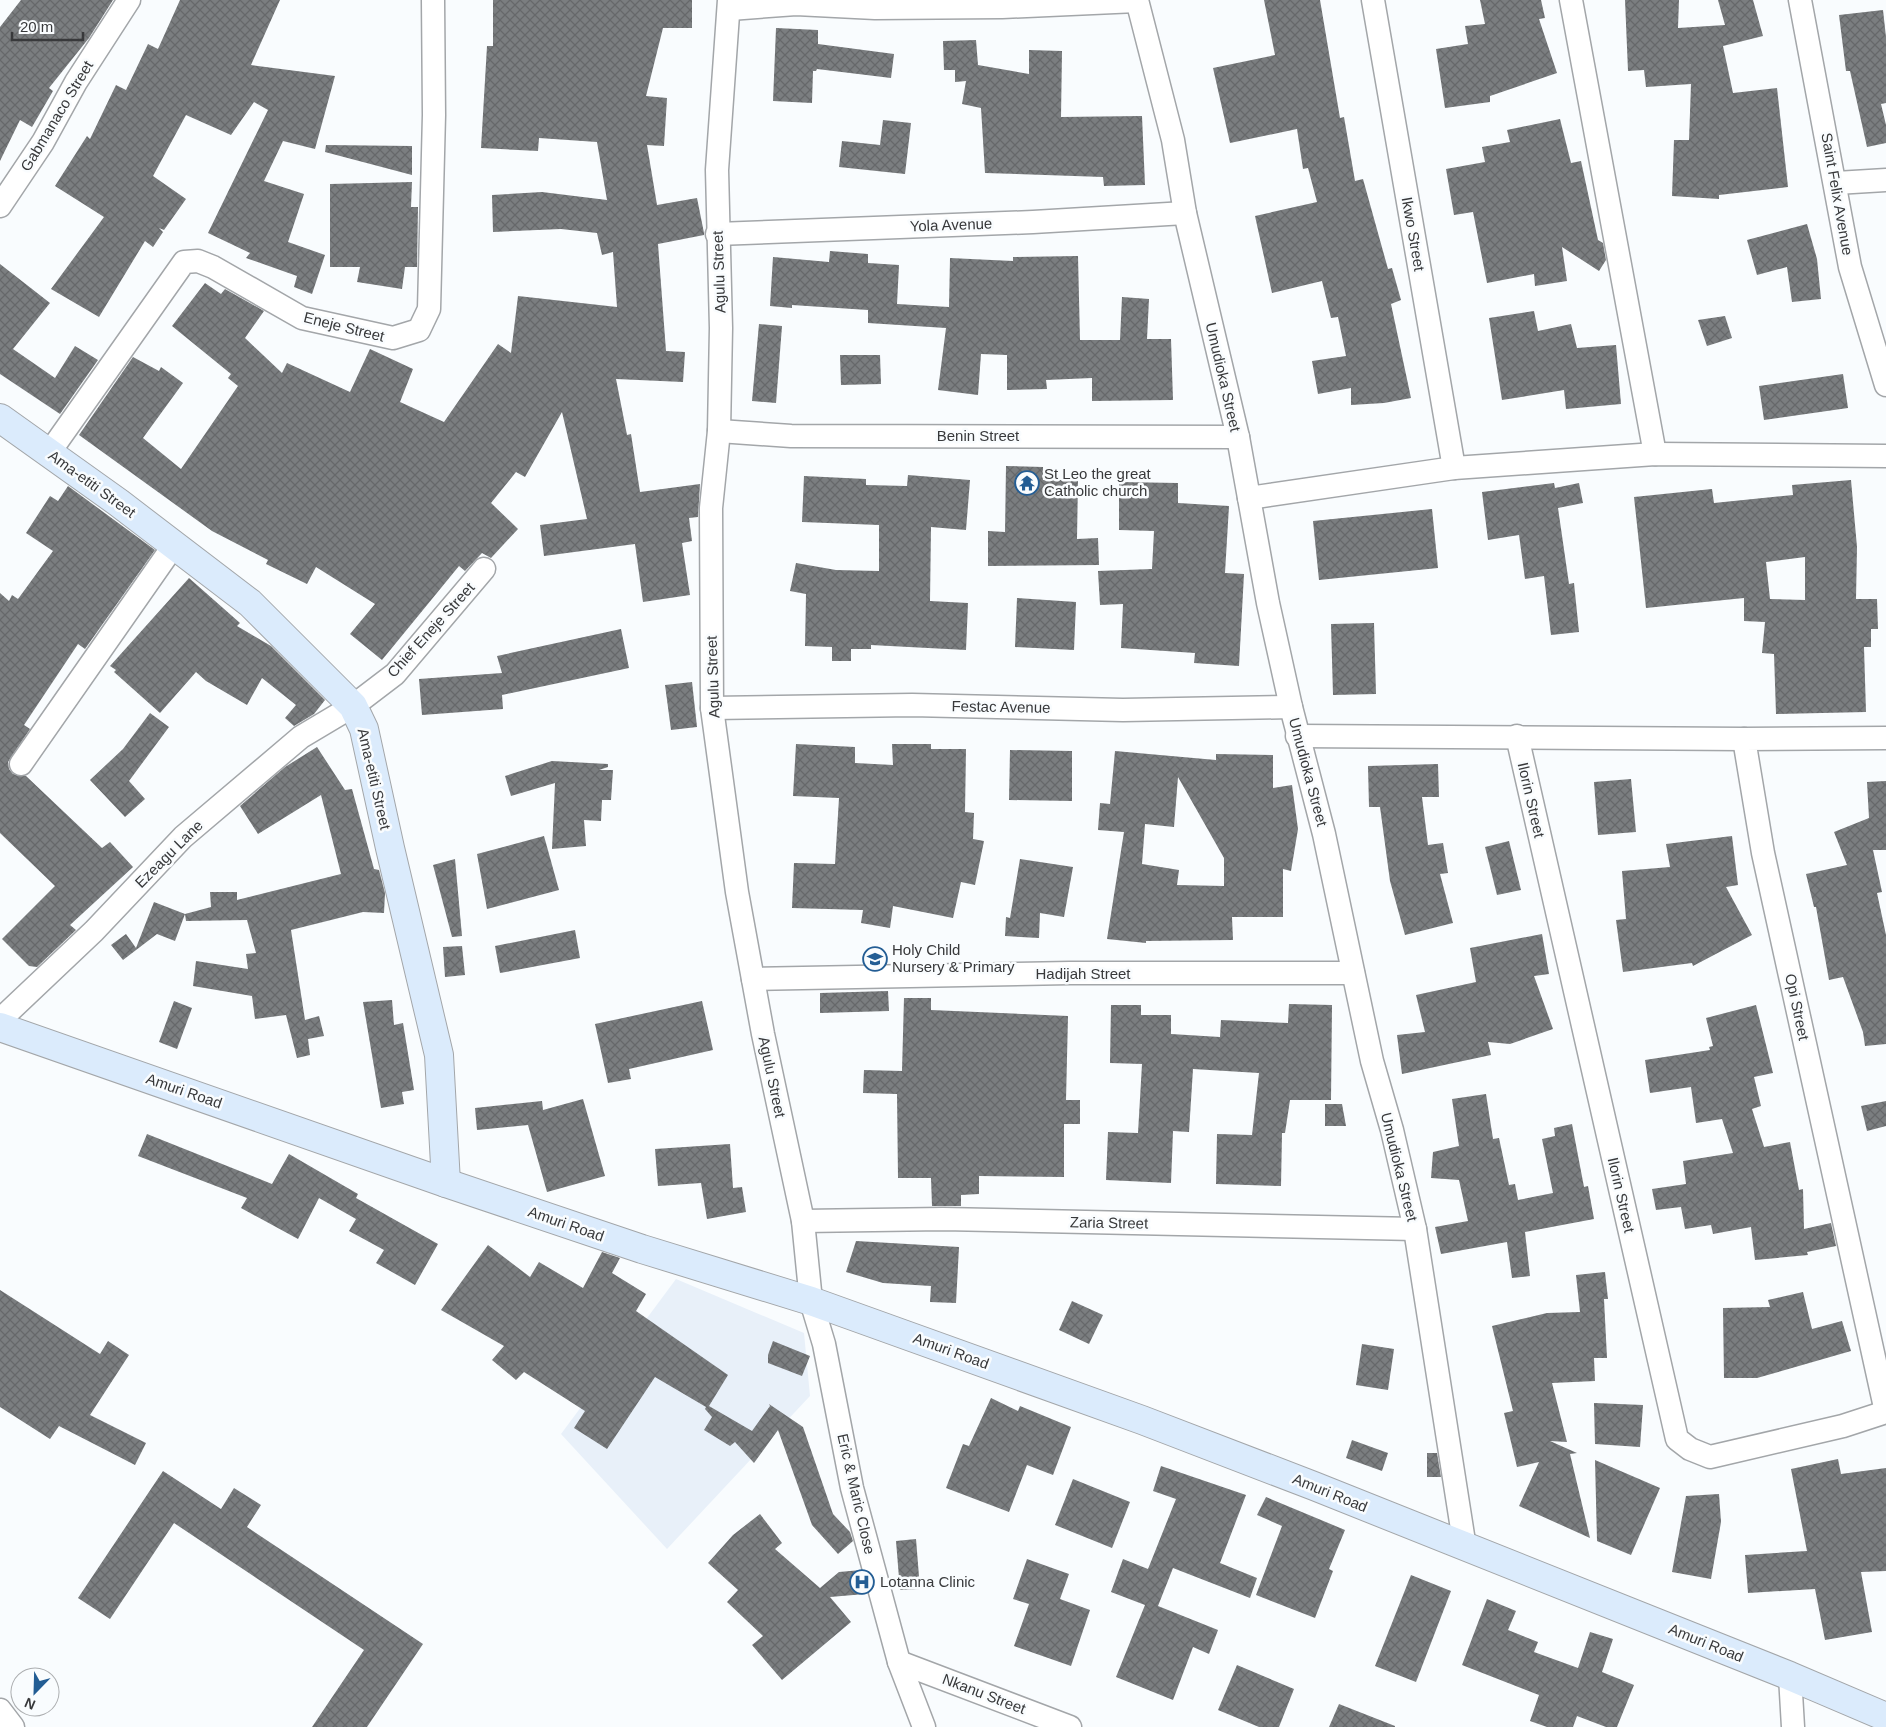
<svg xmlns="http://www.w3.org/2000/svg" width="1886" height="1727" viewBox="0 0 1886 1727" font-family="Arial,sans-serif">
<style>
.built{fill:#e8f0f9}
.building{fill:url(#building-cross-hatch);fill-rule:evenodd}
.lines{fill:none;stroke-linecap:round;stroke-linejoin:round}
.street-casing{stroke:#a3a6a9;stroke-width:25}
.secondary-casing{stroke:#a3a6a9;stroke-width:30}
.street{stroke:#fff;stroke-width:22}
.secondary{stroke:#dbebfc;stroke-width:28}
.labels{text-anchor:middle;stroke-width:5;stroke-linejoin:round;paint-order:stroke}
.street-label{font-size:15px;fill:#38393b;stroke:#f9fcfe}
.poi-label{font-size:15px;fill:#38393b;stroke:#f9fcfe;text-anchor:start}
</style>
<defs>
<pattern id="building-cross-hatch" width="8" height="8" patternUnits="userSpaceOnUse" patternTransform="scale(1.25)"><rect width="8" height="8" fill="#7b7e80"/><path d="M0 0l8 8M0 8l8-8" fill="none" stroke="#66686a"/></pattern>
</defs>
<rect width="100%" height="100%" fill="#f9fcfe"/>
<polygon class="built" points="676,1279 804,1333 810,1396 667,1549 561,1434"/>
<g class="building">
<polygon points="21,0 113,0 89,38 49,88 53,91 32,127 20,120 0,161 0,27"/>
<polygon points="180,0 280,0 251,65 335,76 315,149 283,141 264,181 304,194 288,242 325,255 312,294 294,287 297,276 246,258 250,253 208,233 268,110 254,102 231,135 186,115 153,176 186,199 164,230 159,228 163,232 153,247 145,241 99,317 51,289 104,217 55,186 87,136 90,139 116,85 126,90 148,44 158,49"/>
<polygon points="493,0 692,0 692,28 663,28 646,96 667,98 664,146 647,145 657,205 697,198 704,233 704,235 658,244 666,351 685,352 683,382 616,379 627,435 631,434 640,492 700,484 698,517 689,518 692,541 682,543 690,595 643,602 635,544 544,556 540,525 587,519 562,412 525,477 516,472 491,503 518,529 491,558 482,553 465,571 459,566 382,660 350,634 375,604 316,567 307,584 266,564 268,560 212,531 79,435 133,357 159,371 161,367 183,383 143,438 181,469 238,386 228,378 231,374 172,326 205,283 221,294 225,289 264,311 245,338 282,373 287,363 350,392 370,349 413,369 400,402 444,422 498,344 511,353 518,296 617,307 613,252 602,255 597,233 561,229 493,232 492,195 542,192 607,200 597,142 539,138 538,151 481,148 487,46 493,46"/>
<polygon points="1264,0 1320,0 1340,118 1344,117 1355,181 1363,179 1388,269 1392,268 1401,300 1391,304 1411,398 1384,403 1351,405 1351,388 1318,394 1312,361 1346,356 1338,317 1331,318 1322,281 1272,293 1255,216 1317,202 1308,168 1303,169 1297,129 1230,143 1213,68 1275,55"/>
<polygon points="1480,0 1541,0 1545,18 1539,19 1557,73 1490,96 1490,102 1445,108 1436,49 1468,44 1465,26 1485,24"/>
<polygon points="1625,0 1679,0 1678,28 1725,25 1718,0 1753,0 1763,36 1723,46 1733,93 1777,88 1788,187 1719,195 1719,199 1672,196 1674,140 1689,140 1691,84 1646,87 1644,70 1628,71"/>
<polygon points="1883,10 1886,37 1886,103 1881,104 1886,125 1886,143 1867,147 1850,71 1846,71 1839,15"/>
<polygon points="776,28 818,30 818,44 894,54 891,78 817,69 816,71 813,71 812,103 773,101"/>
<polygon points="976,40 978,65 1029,74 1029,50 1062,51 1061,117 1142,116 1145,185 1104,186 1103,177 985,173 981,108 962,104 966,81 955,82 955,70 944,70 943,41"/>
<polygon points="1560,119 1571,163 1581,161 1598,240 1603,243 1606,260 1599,271 1562,247 1567,281 1535,286 1534,274 1487,283 1473,212 1454,215 1446,169 1485,162 1482,147 1510,142 1507,130"/>
<polygon points="883,120 911,123 905,174 839,167 842,141 880,145"/>
<polygon points="326,145 412,146 412,175 325,152"/>
<polygon points="412,182 411,207 418,207 417,267 405,267 402,289 357,282 360,267 330,267 330,184"/>
<polygon points="1807,224 1817,259 1821,299 1792,302 1787,267 1757,275 1747,240"/>
<polygon points="830,251 868,254 868,263 899,265 897,304 949,307 950,258 1013,261 1013,257 1078,256 1080,340 1120,340 1122,297 1149,299 1147,339 1171,339 1173,400 1092,401 1092,378 1046,380 1047,389 1007,390 1007,355 981,354 978,395 938,390 946,328 868,323 868,310 792,305 792,308 770,306 773,257 829,262"/>
<polygon points="0,264 50,303 13,349 55,378 75,346 98,360 60,414 0,374"/>
<polygon points="1534,311 1538,331 1571,324 1577,348 1616,345 1621,404 1566,409 1564,390 1502,400 1489,318"/>
<polygon points="1725,316 1732,338 1707,346 1698,320"/>
<polygon points="759,324 782,326 776,403 752,401"/>
<polygon points="840,355 880,355 881,384 841,385"/>
<polygon points="1843,374 1848,408 1764,420 1759,386"/>
<polygon points="1006,466 1043,467 1043,480 1078,480 1077,539 1098,538 1099,565 988,566 988,531 1005,532"/>
<polygon points="908,475 970,480 966,530 931,527 930,601 968,603 966,650 871,645 871,649 851,649 851,661 832,661 832,647 805,646 806,594 790,591 796,563 836,570 879,571 879,525 802,522 804,476 866,479 866,485 907,486"/>
<path d="M1851,480L1857,547L1856,599H1877L1878,629H1871V647H1864L1866,712L1776,714L1774,654L1762,653L1765,622L1744,621V598L1646,608L1634,497L1712,489L1714,503L1793,495L1792,485ZM1805,557V600L1770,599L1766,562Z"/>
<polygon points="1119,482 1178,483 1178,503 1229,506 1225,573 1244,574 1239,666 1194,663 1195,653 1121,648 1123,604 1100,605 1098,571 1152,569 1154,531 1119,530"/>
<polygon points="1554,483 1555,488 1579,483 1583,503 1558,508 1569,584 1574,583 1579,632 1551,635 1544,576 1525,579 1519,535 1488,540 1482,492"/>
<polygon points="68,486 155,550 85,649 78,644 24,725 30,729 8,762 9,769 13,774 26,776 102,848 110,842 133,867 70,925 76,930 37,967 29,966 2,939 55,886 0,833 0,593 9,601 12,595 18,599 53,551 26,533 50,496 58,501"/>
<polygon points="1432,509 1438,568 1319,580 1313,521"/>
<polygon points="189,578 240,623 237,626 271,646 325,700 314,714 294,726 285,718 296,705 262,678 247,705 206,681 196,672 160,713 114,672 116,670 110,666"/>
<polygon points="1017,598 1076,602 1074,650 1015,647"/>
<polygon points="1374,623 1376,694 1333,695 1331,624"/>
<polygon points="621,629 629,668 502,695 503,709 422,715 419,679 502,673 497,656"/>
<polygon points="692,682 697,727 671,730 665,685"/>
<polygon points="150,713 169,727 129,781 145,799 125,817 90,780 123,749"/>
<polygon points="796,744 855,747 855,763 893,765 892,744 931,744 931,749 966,749 965,812 974,813 973,839 984,841 975,885 961,882 953,918 893,906 890,928 861,923 863,910 792,908 794,863 835,864 839,798 793,796"/>
<polygon points="317,747 345,790 352,789 374,869 379,870 385,893 384,913 363,912 291,930 305,1020 319,1016 324,1036 308,1039 310,1055 297,1058 286,1015 255,1019 252,996 193,986 196,961 248,969 246,954 256,953 247,920 186,921 185,914 175,941 157,934 123,960 111,945 126,934 136,948 154,902 185,914 211,907 210,892 237,892 237,900 341,874 321,795 258,834 240,806 285,767"/>
<polygon points="1010,750 1072,751 1072,801 1009,800"/>
<path d="M1115,751L1216,760V754L1273,755V788L1292,785L1298,829L1291,871L1283,869V917H1232L1233,940L1146,941V943L1107,939L1124,832L1098,830L1100,803L1110,804ZM1178,777L1224,858V886L1177,885L1179,870L1142,864L1145,824L1174,827Z"/>
<polygon points="552,761 608,764 608,767 599,770 613,770 611,800 602,800 601,821 584,820 586,846 552,849 555,783 511,796 505,776"/>
<polygon points="1438,764 1439,797 1422,797 1428,845 1443,843 1448,873 1440,874 1453,923 1405,935 1390,881 1380,807 1369,807 1368,766"/>
<polygon points="1631,779 1636,832 1598,835 1594,782"/>
<polygon points="1886,781 1886,850 1873,850 1882,892 1877,893 1886,935 1886,1044 1865,1046 1863,1032 1843,977 1829,980 1816,907 1814,907 1806,874 1847,865 1834,832 1869,818 1867,782"/>
<polygon points="544,836 559,890 487,909 477,854"/>
<polygon points="1732,836 1738,885 1726,887 1752,935 1693,966 1692,963 1623,972 1616,920 1626,919 1622,871 1670,867 1666,844"/>
<polygon points="1509,841 1521,890 1497,895 1485,847"/>
<polygon points="455,859 462,936 452,937 433,865"/>
<polygon points="1020,859 1073,867 1064,917 1040,913 1039,938 1005,936 1006,917 1010,918"/>
<polygon points="575,930 580,958 500,973 495,946"/>
<polygon points="1542,934 1549,974 1534,976 1553,1029 1510,1044 1488,1042 1491,1055 1402,1074 1397,1035 1425,1032 1416,995 1476,982 1470,948"/>
<polygon points="462,946 465,975 445,977 443,947"/>
<polygon points="888,991 889,1011 820,1013 820,993"/>
<polygon points="904,998 931,998 931,1010 1068,1016 1066,1100 1080,1100 1080,1124 1064,1124 1064,1177 979,1176 979,1194 961,1195 961,1206 932,1206 931,1178 898,1178 897,1094 863,1093 864,1070 902,1071"/>
<polygon points="392,1000 394,1025 403,1023 414,1090 402,1092 404,1104 381,1108 363,1002"/>
<polygon points="174,1001 192,1008 177,1049 159,1042"/>
<polygon points="702,1001 713,1050 629,1069 631,1079 608,1083 595,1024"/>
<polygon points="1289,1004 1332,1005 1331,1100 1290,1100 1285,1133 1282,1133 1281,1186 1216,1184 1217,1134 1252,1135 1259,1073 1193,1069 1189,1132 1173,1131 1171,1183 1106,1180 1108,1132 1138,1133 1142,1064 1110,1063 1111,1005 1141,1005 1141,1015 1171,1015 1171,1034 1220,1037 1221,1020 1288,1023"/>
<polygon points="1756,1005 1773,1073 1754,1077 1761,1106 1752,1109 1764,1147 1790,1142 1799,1190 1803,1189 1804,1229 1831,1223 1836,1246 1807,1252 1808,1255 1755,1260 1751,1227 1713,1234 1711,1225 1685,1229 1681,1207 1656,1210 1652,1189 1686,1184 1683,1161 1733,1153 1722,1119 1696,1123 1691,1087 1650,1093 1645,1060 1710,1050 1709,1047 1713,1046 1706,1018"/>
<polygon points="1486,1094 1493,1139 1499,1138 1509,1185 1515,1184 1518,1200 1553,1193 1542,1139 1555,1136 1554,1128 1572,1124 1584,1187 1588,1186 1594,1219 1525,1232 1530,1276 1512,1278 1507,1242 1441,1254 1435,1227 1468,1221 1459,1180 1431,1178 1433,1152 1459,1146 1452,1099"/>
<polygon points="583,1099 605,1176 547,1192 528,1125 477,1130 475,1108 542,1101 543,1110"/>
<polygon points="1886,1101 1886,1126 1867,1131 1861,1106"/>
<polygon points="1325,1104 1342,1104 1346,1126 1325,1126"/>
<polygon points="147,1134 272,1184 289,1154 358,1194 356,1198 438,1244 415,1285 376,1263 384,1250 349,1231 356,1219 319,1198 298,1239 241,1208 247,1198 138,1156"/>
<polygon points="730,1144 733,1188 742,1187 746,1212 707,1219 701,1183 658,1186 655,1149"/>
<polygon points="856,1241 959,1247 956,1303 930,1302 931,1286 883,1283 846,1272"/>
<polygon points="488,1245 530,1277 539,1262 583,1288 602,1252 620,1258 612,1273 646,1294 636,1311 728,1375 709,1406 752,1431 770,1406 769,1404 803,1427 833,1514 850,1532 853,1541 838,1554 812,1525 778,1430 754,1463 735,1442 730,1446 704,1430 712,1417 705,1409 706,1407 655,1377 607,1449 574,1428 585,1411 524,1372 516,1380 492,1360 504,1346 441,1310"/>
<polygon points="1605,1272 1608,1299 1604,1299 1607,1358 1594,1358 1595,1381 1552,1383 1567,1442 1550,1441 1577,1453 1570,1454 1590,1538 1519,1506 1539,1462 1517,1467 1504,1413 1513,1411 1492,1326 1547,1313 1580,1312 1576,1275"/>
<polygon points="0,1290 100,1354 108,1341 129,1355 90,1415 146,1443 135,1465 59,1426 50,1439 0,1407"/>
<polygon points="1803,1292 1812,1329 1842,1321 1851,1351 1757,1378 1724,1378 1723,1308 1770,1307 1768,1300"/>
<polygon points="1072,1301 1103,1315 1089,1344 1059,1330"/>
<polygon points="773,1341 810,1356 802,1376 768,1363 768,1355"/>
<polygon points="1362,1344 1394,1349 1388,1390 1356,1385"/>
<polygon points="991,1398 1018,1411 1020,1406 1071,1427 1053,1475 1027,1465 1009,1512 946,1488 963,1444 969,1446"/>
<polygon points="1594,1403 1643,1405 1640,1447 1595,1444"/>
<polygon points="1352,1440 1388,1453 1382,1471 1346,1458"/>
<polygon points="1427,1453 1437,1453 1441,1477 1427,1477"/>
<polygon points="1838,1459 1841,1474 1886,1468 1886,1571 1861,1572 1872,1632 1825,1640 1815,1589 1748,1593 1745,1555 1807,1551 1791,1469"/>
<polygon points="1595,1460 1660,1488 1631,1555 1597,1541"/>
<polygon points="1161,1466 1246,1495 1220,1563 1257,1578 1250,1598 1173,1568 1158,1606 1218,1630 1209,1654 1193,1647 1173,1700 1116,1677 1145,1605 1111,1592 1123,1559 1148,1569 1176,1499 1153,1491"/>
<polygon points="163,1471 221,1509 234,1488 261,1505 247,1527 423,1644 367,1727 312,1727 364,1650 174,1523 110,1619 78,1598"/>
<polygon points="1073,1479 1130,1502 1112,1548 1055,1525"/>
<polygon points="1719,1494 1721,1522 1711,1579 1672,1572 1686,1496"/>
<polygon points="1266,1497 1345,1530 1329,1569 1333,1571 1315,1618 1256,1595 1282,1526 1257,1515"/>
<polygon points="760,1514 782,1543 775,1549 820,1588 839,1572 861,1570 864,1583 865,1594 830,1597 851,1622 782,1680 752,1645 763,1636 727,1602 738,1590 708,1563 733,1535"/>
<polygon points="916,1539 920,1589 900,1590 896,1541"/>
<polygon points="1027,1559 1069,1574 1060,1599 1090,1610 1071,1666 1014,1646 1029,1604 1013,1599"/>
<polygon points="1411,1575 1451,1591 1416,1682 1375,1666"/>
<polygon points="1487,1599 1516,1611 1508,1630 1538,1642 1534,1652 1578,1668 1590,1632 1613,1639 1602,1672 1634,1685 1617,1727 1606,1727 1577,1716 1573,1727 1547,1727 1530,1721 1539,1695 1462,1665"/>
<polygon points="1237,1665 1294,1689 1279,1727 1259,1727 1218,1710"/>
<polygon points="1339,1704 1395,1726 1395,1727 1329,1727"/>
</g>
<g class="lines">
<g class="street-casing">
<g id="street">
<polyline points="729,0 717,170 721,328 719,431 711,508 712,708 737,892 763,1034 803,1221 811,1301 824,1344 852,1488 899,1662 924,1727"/>
<polyline points="1137,0 1173,140 1185,213 1238,437 1268,603 1291,707 1324,834 1372,1061 1392,1130 1415,1229 1465,1548"/>
<polyline points="1373,0 1454,468"/>
<polyline points="1571,0 1655,454"/>
<polyline points="1800,0 1850,267 1886,385"/>
<polyline points="730,9 796,4 875,8 1002,7 1137,1"/>
<polyline points="1836,183 1886,180"/>
<polyline points="0,206 43,142 76,82 129,0"/>
<polyline points="717,234 1033,222 1185,213"/>
<polyline points="719,431 791,436 1238,437"/>
<polyline points="49,453 184,262 198,261 213,267 302,318 393,338 419,330 429,309 434,115 433,0"/>
<polyline points="1249,498 1454,468 1655,454 1886,456"/>
<polyline points="712,708 912,705 1123,710 1291,707"/>
<polyline points="1297,736 1744,739"/>
<polyline points="1517,736 1677,1439 1690,1449 1710,1457 1843,1426 1886,1412"/>
<polyline points="21,764 174,545"/>
<polyline points="753,979 1070,973 1353,973"/>
<polyline points="0,1020 94,931 183,837 301,737 353,706 395,674 484,569"/>
<polyline points="803,1221 943,1219 1415,1229"/>
<polyline points="1886,1412 1763,853 1744,739 1886,738"/>
<polyline points="899,1662 1070,1727"/>
<polyline points="1790,1676 1793,1727"/>
<polyline points="0,1710 13,1727"/>
</g>
</g>
<g class="secondary-casing">
<g id="secondary">
<polyline points="0,418 119,503 250,603 353,706 364,729 390,848 439,1055 446,1183"/>
<polyline points="0,1027 446,1183 642,1249 811,1301 1142,1420 1314,1486 1790,1676 1886,1717"/>
</g>
</g>
<use href="#street" class="street"/>
<use href="#secondary" class="secondary"/>
</g>
<defs>
<g id="temple-ring" transform="scale(1.25)"><circle r="9.5" fill="#f9fcfe" stroke="#235d94" stroke-width="1.5"/><path d="M0-6L5-2H3V0L6.5 2.5H4V6H1.5V3h-3V6H-4V2.5H-6.5L-3 0V-2H-5Z" fill="#235d94"/></g>
<g id="school-ring" transform="scale(1.25)"><circle r="9.5" fill="#f9fcfe" stroke="#235d94" stroke-width="1.5"/><path d="M0-5L7-2L0 1L-7-2ZM-4 1L0 2.5L4 1V4Q0 6-4 4Z" fill="#235d94"/></g>
<g id="hospital-ring" transform="scale(1.25)"><circle r="9.5" fill="#f9fcfe" stroke="#235d94" stroke-width="1.5"/><path d="M-5-5h3v3.5h4V-5h3V5h-3V1.5h-4V5h-3Z" fill="#235d94"/></g>
</defs>
<g fill-rule="evenodd">
<use href="#temple-ring" x="1027" y="483"/>
<use href="#school-ring" x="875" y="959"/>
<use href="#hospital-ring" x="862" y="1582"/>
</g>
<g class="labels">
<g class="street-label">
<text transform="translate(57 116) rotate(-59)" y="5">Gabmanaco Street</text>
<text transform="translate(1837 194) rotate(80)" y="5">Saint Felix Avenue</text>
<text transform="translate(951 225) rotate(-2)" y="5">Yola Avenue</text>
<text transform="translate(1413 234) rotate(80)" y="5">Ikwo Street</text>
<text transform="translate(719 272) rotate(-92)" y="5">Agulu Street</text>
<text transform="translate(344 327) rotate(14)" y="5">Eneje Street</text>
<text transform="translate(1223 377) rotate(77)" y="5">Umudioka Street</text>
<text x="978" y="441">Benin Street</text>
<text transform="translate(92 484) rotate(36)" y="5">Ama-etiti Street</text>
<text transform="translate(431 630) rotate(-48)" y="5">Chief Eneje Street</text>
<text transform="translate(713 677) rotate(-92)" y="5">Agulu Street</text>
<text transform="translate(1001 707) rotate(1)" y="5">Festac Avenue</text>
<text transform="translate(1308 772) rotate(75)" y="5">Umudioka Street</text>
<text transform="translate(374 779) rotate(77)" y="5">Ama-etiti Street</text>
<text transform="translate(1531 800) rotate(77)" y="5">Ilorin Street</text>
<text transform="translate(169 854) rotate(-45)" y="5">Ezeagu Lane</text>
<text x="1083" y="979">Hadijah Street</text>
<text transform="translate(1797 1007) rotate(78)" y="5">Opi Street</text>
<text transform="translate(772 1077) rotate(78)" y="5">Agulu Street</text>
<text transform="translate(184 1091) rotate(19)" y="5">Amuri Road</text>
<text transform="translate(1399 1167) rotate(76)" y="5">Umudioka Street</text>
<text transform="translate(1621 1195) rotate(77)" y="5">Ilorin Street</text>
<text transform="translate(1109 1223) rotate(1)" y="5">Zaria Street</text>
<text transform="translate(566 1224) rotate(19)" y="5">Amuri Road</text>
<text transform="translate(951 1351) rotate(20)" y="5">Amuri Road</text>
<text transform="translate(1330 1493) rotate(22)" y="5">Amuri Road</text>
<text transform="translate(856 1494) rotate(77)" y="5">Eric &amp; Maric Close</text>
<text transform="translate(1706 1643) rotate(22)" y="5">Amuri Road</text>
<text transform="translate(984 1694) rotate(21)" y="5">Nkanu Street</text>
</g>
<g class="poi-label">
<text x="1044" y="479">St Leo the great<tspan x="1044" dy="17">Catholic church</tspan></text>
<text x="892" y="955">Holy Child<tspan x="892" dy="17">Nursery &amp; Primary</tspan></text>
<text x="880" y="1587">Lotanna Clinic</text>
</g>
</g>
<g transform="translate(35 1692) rotate(203)"><circle r="24" fill="#f9fcfe" stroke="#acaeb0"/>
<path d="M0-4L9 19L0 12L-9 19Z" fill="#235d94"/>
<text y="-8" font-size="14" font-weight="bold" text-anchor="middle" fill="#38393b">N</text>
</g>
<path d="M12 32v8h71v-8" fill="none" stroke="#38393b" stroke-width="2.5"/>
<text x="20" y="32" font-size="15" fill="#38393b" stroke="#f9fcfe" stroke-width="4" paint-order="stroke">20 m</text>
</svg>
